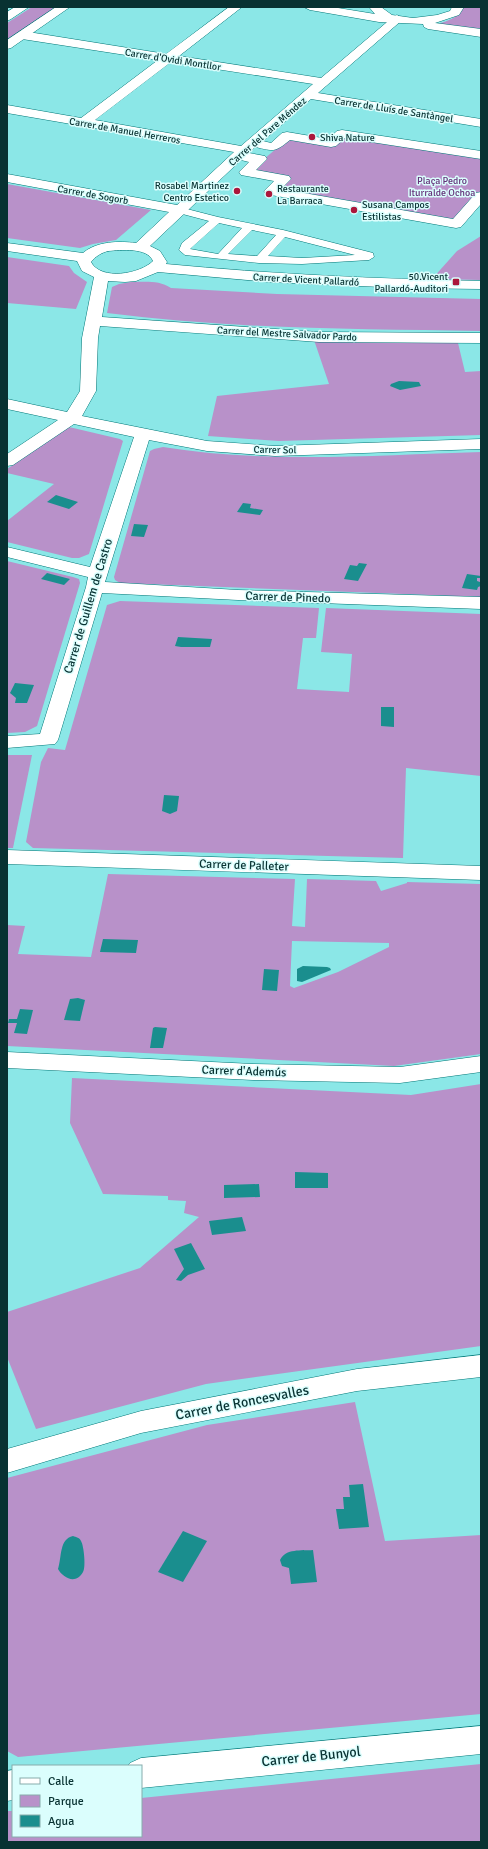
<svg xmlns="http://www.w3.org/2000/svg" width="488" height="1849" viewBox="0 0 488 1849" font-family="Signika,sans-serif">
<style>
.green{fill:#b891c9;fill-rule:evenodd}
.water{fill:#1a8e8e}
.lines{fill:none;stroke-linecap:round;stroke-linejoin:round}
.lane-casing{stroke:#077;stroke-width:1}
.street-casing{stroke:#077;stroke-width:1}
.secondary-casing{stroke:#077;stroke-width:1}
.lane{fill:#fff;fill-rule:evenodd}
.street{fill:#fff;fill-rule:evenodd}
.secondary{fill:#fff;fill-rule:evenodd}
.poi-dot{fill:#ab163b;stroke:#dbfefd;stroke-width:1.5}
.labels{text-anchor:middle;stroke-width:3;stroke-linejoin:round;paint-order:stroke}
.far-street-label{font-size:10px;fill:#083232;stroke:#dbfefd}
.far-poi-label{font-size:10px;fill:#083232;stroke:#dbfefd;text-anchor:start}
.far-park-label{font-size:10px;fill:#633078;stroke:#dbfefd}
.street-label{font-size:12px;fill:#083232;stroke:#dbfefd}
.near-street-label{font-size:14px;fill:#083232;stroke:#dbfefd}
</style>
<rect width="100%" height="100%" fill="#8be7e7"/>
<g class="green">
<polygon points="32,7 57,7 7,40 7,23"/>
<path d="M463,7H481V33L432,26C443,22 459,19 463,7Z"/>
<polygon points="343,136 481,156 481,194 456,223 276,191 289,179 250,171 290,137 332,144"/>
<polygon points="7,184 151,210 116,240 93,244 80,248 7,238"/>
<polygon points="481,236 481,280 432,279 457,251"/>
<polygon points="7,257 69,266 74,273 87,282 76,309 7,303"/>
<path d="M131,282C145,282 159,280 171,288L277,294L481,299V331C356,329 230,329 107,313L112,287L119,284Z"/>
<polygon points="314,340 458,343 465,372 481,371 481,435 279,441 208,436 217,396 329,384"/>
<polygon points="69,427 120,439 123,441 89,554 79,558 72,558 7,542 7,521 54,484 7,473 7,469"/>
<path d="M163,447C268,464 375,455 481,452V597L120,583L115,580L114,577L150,451L154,449Z"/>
<polygon points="7,561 73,577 79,579 80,583 37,726 25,732 7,733"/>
<polygon points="120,601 319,608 316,638 303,638 297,689 349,692 352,654 321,652 326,608 481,614 481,776 406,768 403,858 33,848 26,842 41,762 48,748 65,750 107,605"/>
<polygon points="7,755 32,755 13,848 7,848"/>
<path d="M108,874L295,879L292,926L305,927L307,879L376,881L381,891L407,883V882L481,884V1054L394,1066L7,1046V925L25,926L18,954L91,957ZM292,941L389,943V947L338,972L294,988L290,986Z"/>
<polygon points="72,1078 411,1095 481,1084 481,1346 206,1384 36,1429 7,1357 7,1312 140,1268 199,1217 184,1213 186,1201 168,1200 168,1196 103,1194 70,1123"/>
<polygon points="355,1402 385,1541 481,1535 481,1714 18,1757 7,1751 7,1478 207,1425"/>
<polygon points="481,1764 481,1842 7,1842 7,1811 13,1811 13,1836 141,1836 141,1798"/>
</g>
<g class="water">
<polygon points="399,381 419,382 421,386 400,390 390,386 391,384"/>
<polygon points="56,495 78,502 69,509 47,502"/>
<polygon points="243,503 251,504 250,508 263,510 260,515 237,512"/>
<polygon points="134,524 148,525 144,537 131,536"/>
<polygon points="359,563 367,564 358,581 344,579 350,565 357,566"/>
<polygon points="47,573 70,579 64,585 41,579"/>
<polygon points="467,574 481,576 481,578 477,578 477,581 480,582 481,586 478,587 477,590 462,588"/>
<polygon points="178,637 212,639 210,647 181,647 175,646"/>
<polygon points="15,683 34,685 27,703 15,703 16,698 10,693"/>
<polygon points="381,707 394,707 394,727 381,726"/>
<polygon points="164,795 179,796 177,811 170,814 162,811"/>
<polygon points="103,939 138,940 136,953 100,952"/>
<polygon points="303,966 327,967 330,968 331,970 302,982 297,981 297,969"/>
<polygon points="264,969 279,970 277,991 262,990"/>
<polygon points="78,998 85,1000 80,1021 64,1020 70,999"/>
<polygon points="20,1009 33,1010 27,1034 14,1033 17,1023 8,1023 9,1019 17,1019"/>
<polygon points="155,1027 167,1028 163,1048 150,1048 153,1028"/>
<polygon points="295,1172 328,1173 328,1188 295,1188"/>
<polygon points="259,1184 260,1197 224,1198 224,1185"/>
<polygon points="242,1217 246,1231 212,1235 209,1221"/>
<polygon points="191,1243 205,1269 188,1275 181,1281 176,1280 184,1269 174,1249"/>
<polygon points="363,1484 369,1527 339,1529 336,1509 344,1509 343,1497 350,1497 349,1485"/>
<polygon points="183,1531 207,1541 183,1582 158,1572"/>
<path d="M73,1536C76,1537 80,1538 81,1541C84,1546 86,1568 83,1572C76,1585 63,1578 58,1569C62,1557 59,1539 73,1536Z"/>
<path d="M313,1550L317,1582L291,1584L289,1568L282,1566L280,1560C286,1548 301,1551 313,1550Z"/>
</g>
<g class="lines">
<g class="lane-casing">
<path id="lane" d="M179,207L218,217L283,230L373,253L374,257L369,260L302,264L259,263L185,255L179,250L182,243L209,221L175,212L174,210ZM219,223L242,228L218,254L190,249ZM252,230L276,235L257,256L228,254ZM285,237L355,255L302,258L268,256Z"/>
</g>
<g class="street-casing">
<g id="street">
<path d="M229,7H242L179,56L321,78L393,17L397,15L403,19L401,21L318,93L481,119V127L311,99L263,141L271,143L282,133L287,132L328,139L337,131L342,130L481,151V159L345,138L336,146L331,147L290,140C274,153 274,151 255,147L249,153L265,156L267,159L256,170L289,176L291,179L281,189L453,219L476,193L481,192V204L461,227L456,228L271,195L266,194L264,191L274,181L241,175L239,172L249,162L241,160L150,246L160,251L167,262L166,264C271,274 375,279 481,281V289L405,288L269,282L158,272L136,281L125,282L108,281L102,317L319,332L481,333V343L319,342L100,326L98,338L96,391L82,416L207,441L275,446L481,439V449L275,456L207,451L149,440L105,582L238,590L481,597V609L238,600L102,593L58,740L55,744L7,748V736L40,734L86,587L88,577L7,557V547L90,567L134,437L74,424L13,465L7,466V454L58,420L7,409V399L67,412L80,391L82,338L94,277L82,271L77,261L7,251V243L83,253C97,241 119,241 136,243L169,212L7,182V174L177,205L234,152L7,113V105L81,118L158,60L22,39L16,35L22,31L166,54ZM171,62L313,84L241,146L95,120ZM108,251C121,250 147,247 153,261C140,274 101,281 91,262C96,256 101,253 108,251Z"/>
<polygon points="7,850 481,866 481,880 7,864"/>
<polygon points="7,1052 253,1064 400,1067 481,1056 481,1072 400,1083 253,1080 7,1068"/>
<polygon points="481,1355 481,1377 357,1391 141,1433 7,1473 7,1449 141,1411 357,1369"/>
<polygon points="481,1726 481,1754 141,1788 141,1766 128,1766 130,1763 141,1758"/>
<polygon points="13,1770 13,1800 7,1801 7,1771"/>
</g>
</g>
<g class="secondary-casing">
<g id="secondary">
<polygon points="15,7 29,7 11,19 7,21 7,12"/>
<polygon points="56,7 70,7 11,48 7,49 7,40"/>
<polygon points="304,7 332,7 375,14 369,7 381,7 392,15 413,18 437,15 450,11 452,7 464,7 459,15 435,23 481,29 481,37 428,29 424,27 423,24 379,22 310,10"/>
</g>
</g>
<use href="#lane" class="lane"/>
<use href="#street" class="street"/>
<use href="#secondary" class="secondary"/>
</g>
<g class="poi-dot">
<circle cx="312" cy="137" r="4"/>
<circle cx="237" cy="191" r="4"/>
<circle cx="269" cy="194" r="4"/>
<circle cx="354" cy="210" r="4"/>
<rect x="452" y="278" width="8" height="8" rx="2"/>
</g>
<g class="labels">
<g class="far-street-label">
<text transform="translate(173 59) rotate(9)" y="4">Carrer d'Ovidi Montllor</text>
<text transform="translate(394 109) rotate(9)" y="4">Carrer de Lluís de Santàngel</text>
<text transform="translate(125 130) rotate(10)" y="4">Carrer de Manuel Herreros</text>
<text transform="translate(267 131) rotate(-41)" y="4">Carrer del Pare Méndez</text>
<text transform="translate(93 194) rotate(10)" y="4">Carrer de Sogorb</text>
<text transform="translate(306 279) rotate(3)" y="4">Carrer de Vicent Pallardó</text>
<text transform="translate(287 333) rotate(3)" y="4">Carrer del Mestre Salvador Pardo</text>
<text transform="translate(275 449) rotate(1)" y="4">Carrer Sol</text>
</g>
<g class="far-poi-label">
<text x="320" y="141">Shiva Nature</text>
<text x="229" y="189" text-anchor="end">Rosabel Martinez<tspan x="229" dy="12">Centro Estetico</tspan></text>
<text x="277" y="192">Restaurante<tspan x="277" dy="12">La Barraca</tspan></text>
<text x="362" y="208">Susana Campos<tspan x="362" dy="12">Estilistas</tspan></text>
<text x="448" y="280" text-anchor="end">50.Vicent<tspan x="448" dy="12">Pallardó-Auditori</tspan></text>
</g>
<g class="far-park-label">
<text x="442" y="184">Plaça Pedro<tspan x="442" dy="12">Iturralde Ochoa</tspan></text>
</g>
<g class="street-label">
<text transform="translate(288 597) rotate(2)" y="4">Carrer de Pinedo</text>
<text transform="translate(88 606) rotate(-73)" y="4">Carrer de Guillem de Castro</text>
<text transform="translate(244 865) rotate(2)" y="4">Carrer de Palleter</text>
<text transform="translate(244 1071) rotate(2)" y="4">Carrer d'Ademús</text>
</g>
<g class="near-street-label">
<text transform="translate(242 1402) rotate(-11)" y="5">Carrer de Roncesvalles</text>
<text transform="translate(311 1756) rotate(-6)" y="5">Carrer de Bunyol</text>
</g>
</g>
<rect width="488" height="1849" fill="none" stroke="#083232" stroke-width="16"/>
<rect x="12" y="1765" width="130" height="72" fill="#dbfefd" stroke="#87acac"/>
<rect x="20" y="1778" width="20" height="6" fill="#ffffff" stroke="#87acac"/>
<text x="48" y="1785" font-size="12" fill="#083232">Calle</text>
<rect x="20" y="1795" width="20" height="12" fill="#b891c9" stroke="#87acac"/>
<text x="48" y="1805" font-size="12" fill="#083232">Parque</text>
<rect x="20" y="1815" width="20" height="12" fill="#1a8e8e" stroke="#87acac"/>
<text x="48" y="1825" font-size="12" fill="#083232">Agua</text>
</svg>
